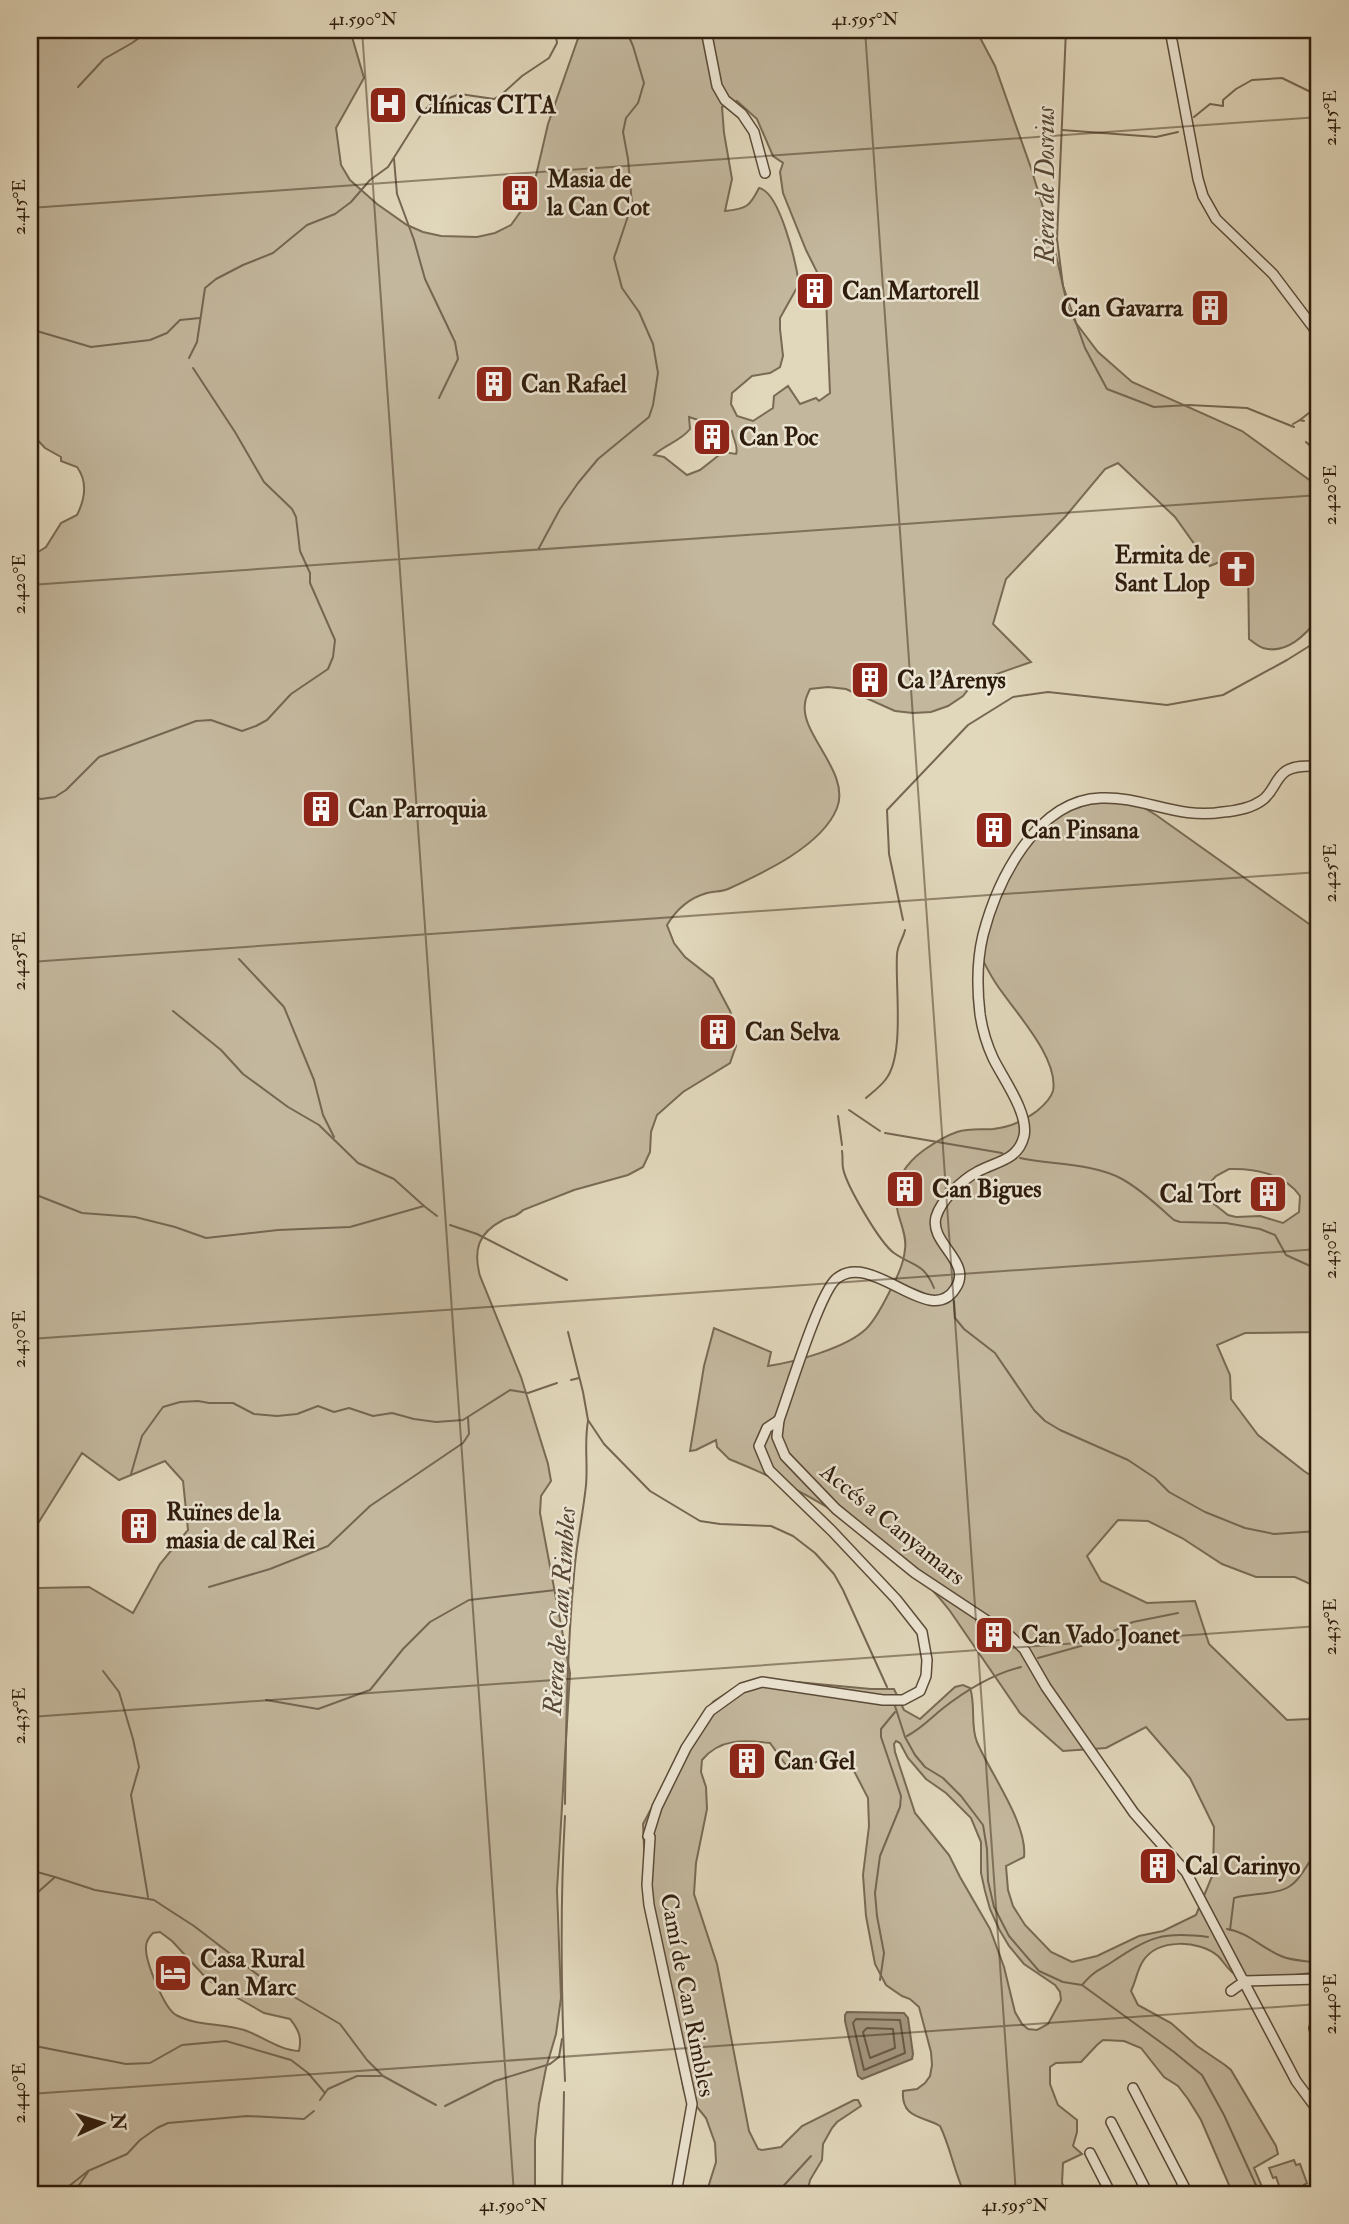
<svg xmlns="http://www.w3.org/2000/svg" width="1349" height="2224" viewBox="0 0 1349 2224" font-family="'IM FELL Double Pica',serif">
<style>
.green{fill:#c3b79d;stroke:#786a54;stroke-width:2;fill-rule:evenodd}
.water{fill:#a49780;stroke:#756652;stroke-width:2}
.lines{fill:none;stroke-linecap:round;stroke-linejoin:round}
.shore{stroke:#695a46;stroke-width:2}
.stream{stroke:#756652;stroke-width:2}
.minor-casing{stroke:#5b4b38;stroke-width:12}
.minor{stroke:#ece5d3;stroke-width:9}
.ticks{fill:none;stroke:#2e1c0c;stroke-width:2;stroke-opacity:0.45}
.labels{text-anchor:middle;stroke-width:5;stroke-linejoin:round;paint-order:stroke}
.poi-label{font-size:24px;font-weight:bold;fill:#2e1c0c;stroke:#ece5d3;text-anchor:start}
.street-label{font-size:24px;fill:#2e1c0c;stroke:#ece5d3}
.water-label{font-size:26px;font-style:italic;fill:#574735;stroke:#ece5d3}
.neatline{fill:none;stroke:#2e1c0c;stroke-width:2.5}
.ticks-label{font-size:18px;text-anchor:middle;fill:#2e1c0c}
</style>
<rect width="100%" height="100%" fill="#e1d7bb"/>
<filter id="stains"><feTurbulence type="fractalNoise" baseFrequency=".00286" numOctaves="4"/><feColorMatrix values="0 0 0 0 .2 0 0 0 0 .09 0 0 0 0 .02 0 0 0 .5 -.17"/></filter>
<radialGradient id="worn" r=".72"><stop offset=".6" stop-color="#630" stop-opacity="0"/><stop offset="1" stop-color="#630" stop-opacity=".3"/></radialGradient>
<g class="green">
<path d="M30,30H350L364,78L336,128L341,165L350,180L377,204L407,225L423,232L441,236L477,237L495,233L511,225L531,197L548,124L581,30H976L995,66L1031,168L1052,237L1068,308L1076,323L1098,352L1132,382L1242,431L1319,487V618C1306,634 1287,655 1263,648C1259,647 1253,642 1249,639L1248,562L1236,555L1210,566L1175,517L1118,463L1105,469L1065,517L1006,579L993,624L1031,662L974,682L963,696L948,706L931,712L913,713L895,711L846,689L828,687L810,689C808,693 805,699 805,704C800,734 851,773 837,808C822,846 763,873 728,889C721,892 714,891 707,893C689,898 676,910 667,925L674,943L685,957L713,979L730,1011L736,1028V1046L730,1063L683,1092L657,1115L651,1132L650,1152L643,1167L628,1175L574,1190L523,1210C517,1217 511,1216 503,1220C478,1233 473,1250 480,1276L521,1377L548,1464L551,1481L541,1496L540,1513L570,1673L557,1890L561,1998L556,2034L546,2068L539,2104L535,2140V2194H30V1583L38,1588L89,1587L133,1613L160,1564L188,1530L183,1481L165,1461L119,1480L82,1453L37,1525L30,1582V557L46,547L61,523L77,515C85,499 88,482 77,467L61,461V457L45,448L30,432ZM737,101L757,119L773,156L783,163L780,172L783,193L806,250L822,282L826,297L830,393L819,401L816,398L800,404L788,386L774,396L773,408L753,421L737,416L731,404L732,393L752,376L770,373L780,367L783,356L780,329V318L799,284C796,263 780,192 759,188C750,206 747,209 725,211L732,179L724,133L722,107ZM689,417L732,431C733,439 739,447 736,454L723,452L700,470L687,475L664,457L654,455C664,445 681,441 690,429ZM160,1932L172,1941L207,1979L220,1988L264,2013L290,2019C299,2030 302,2038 299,2051C279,2050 262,2036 244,2030C222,2023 196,2026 176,2015C164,2008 145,1961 146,1947C146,1941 149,1937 153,1933Z"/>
<path d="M1088,798L1141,806L1156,815L1319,931V1332L1245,1333L1217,1345L1230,1375L1231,1399L1258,1435L1304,1471L1319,1481V1588L1295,1577H1256L1222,1564L1182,1538L1148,1521L1118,1520L1087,1556L1101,1581L1147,1603L1195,1601L1209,1644L1287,1720L1309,1719L1319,1697V1972C1298,1974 1263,1981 1243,1977C1230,1975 1226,1964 1218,1956C1199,1940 1158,1938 1143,1961C1137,1970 1136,1981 1131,1991L1138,2005L1171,2023L1197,2046L1225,2065L1231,2070L1276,2146L1278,2154L1254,2168L1265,2194H1236L1229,2185L1201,2120L1188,2099L1178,2086L1164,2077L1141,2048L1124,2041L1103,2040L1097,2045L1081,2062L1056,2063L1050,2067V2084L1058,2105L1077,2120V2132L1073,2146L1082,2154L1063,2163L1062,2183L1067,2194H965C954,2173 951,2148 940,2126C924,2116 901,2119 903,2091L917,2089L925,2083L930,2076L932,2065L931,2052L919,2007L910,1999L902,1996L886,1985L875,1964L866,1916L863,1875L869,1826L868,1798L853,1769L845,1759L838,1756L795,1768L786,1765L770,1743C744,1740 720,1738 702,1760L701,1772L706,1787L707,1809L696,1863L694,1894L717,1964L749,2131L758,2149L762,2150L781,2147L802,2126L854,2100H858L861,2106L837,2122L832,2128L823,2144L822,2160L810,2180L807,2194H706L716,2162L715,2143L706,2118L684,2091L646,1892L643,1824L677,1760L713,1702L736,1687L748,1683L775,1680L871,1689H894L904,1710L920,1719L955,1687L963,1685L970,1688C976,1705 970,1726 977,1742C990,1773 1028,1824 1024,1857L1006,1866L1008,1890L1013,1906L1025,1925L1051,1952L1072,1962L1097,1956L1139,1936L1163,1931L1196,1915L1213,1874L1214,1827L1190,1778L1146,1727L1106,1748L1063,1751L1020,1713L950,1611C897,1542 809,1491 729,1459L717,1447L716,1440L696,1450L690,1451L704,1366L714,1328L771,1352L768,1366C795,1362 846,1348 866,1329C877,1318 884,1302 891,1289C898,1276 904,1263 905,1249C907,1237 901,1225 898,1213C891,1186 902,1166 924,1150C934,1143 945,1136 957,1132C969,1128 981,1130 993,1129C1010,1127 1024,1121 1037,1111C1043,1106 1051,1098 1053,1091C1059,1058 1015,1012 997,985C990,975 985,964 979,953L993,901L1041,824ZM1229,1169C1254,1168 1285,1174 1300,1196L1299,1212L1283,1223L1260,1216L1236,1217L1228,1215L1209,1200L1206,1187L1216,1176ZM896,1741L900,1743L908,1758L926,1779L946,1793L971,1818L981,1842V1873L985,1891L990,1909L999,1929L1009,1946L1024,1964L1055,1985L1060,1992L1061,2000L1048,2024L1037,2030L1028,2029L1022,2024L1015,2012L1004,1967L990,1929L960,1877L949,1855L915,1813L895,1752L894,1744Z"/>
<polygon points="1294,2160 1296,2165 1300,2164 1307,2183 1304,2185 1307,2194 1282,2194 1276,2177 1273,2178 1269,2168"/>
</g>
<polygon class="water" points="847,2012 904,2013 908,2018 913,2054 912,2059 862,2079 858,2076 845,2021 845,2015"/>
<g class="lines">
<g class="shore">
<polygon points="856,2019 900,2020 905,2053 864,2070 853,2023"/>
<polygon points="867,2028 893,2029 895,2048 870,2058 863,2032"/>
</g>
<g class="stream">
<polyline points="1066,30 1057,239 1063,286 1085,348 1107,389 1154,407 1189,405 1247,408 1294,427"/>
<polyline points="78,87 104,59 132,43 150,30"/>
<polyline points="1194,117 1210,104 1223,106 1223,100 1236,89 1252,80 1282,78 1319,96"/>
<polyline points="1062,130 1156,137 1178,132"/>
<polyline points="394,159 397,194 414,240 425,279 455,342 458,359 439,398"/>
<polyline points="30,329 91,347 150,340 167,333 180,320 200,318"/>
<polyline points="189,358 197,342 205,288 216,279 243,265 273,253 307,225 335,214 351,202 370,180 388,167 422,113 430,105 460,94 494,99 500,96 522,76 549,58 557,43 555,30"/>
<polyline points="1300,420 1319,405"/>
<polyline points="1293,424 1300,420 1304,421"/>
<polyline points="1306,442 1319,454"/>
<polyline points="539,548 560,509 578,483 598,459 649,417 653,405 658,373 653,344 639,312 622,288 614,258 632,204 628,159 623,132 626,118 638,103 644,83 633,46 626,30"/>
<polyline points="30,796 41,799 55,797 66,790 99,757 196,721 211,720 242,731 256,726 267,720 291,694 328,669 333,657 335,640 310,583 310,573 300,551 296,517 292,509 264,482 235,432 193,368"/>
<polyline points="903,920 889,854 887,810 968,725 1013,697 1048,692 1167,705 1223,695 1287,660 1319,640"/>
<polyline points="239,959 284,1007 314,1080 323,1115 334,1137"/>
<polyline points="173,1011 221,1050 243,1074 288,1107 319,1125 358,1163 394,1179 424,1206"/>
<path d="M866,1098C873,1092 881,1086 886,1079C905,1054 895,986 897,955C897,946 903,939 905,930"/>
<polyline points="849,1110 880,1131"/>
<polyline points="838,1116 842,1145"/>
<polyline points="885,1133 1002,1153"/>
<path d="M842,1151C843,1157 842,1163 843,1168C846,1185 880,1243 894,1253C914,1267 924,1263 934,1288"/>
<path d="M1020,1158C1052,1165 1092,1163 1122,1179C1142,1190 1158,1206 1174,1220L1180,1222L1226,1223L1260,1229L1275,1235L1286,1255L1319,1270"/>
<polyline points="30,1197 39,1196 82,1213 135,1217 175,1227 206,1238 278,1230 350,1227 424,1206 437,1216"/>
<polyline points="450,1225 477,1234 567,1280"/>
<polyline points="954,1301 955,1318 964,1329 995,1353 1034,1410 1045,1421 1060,1430 1128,1460 1155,1478 1169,1492 1205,1512 1245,1528 1274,1534 1319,1531"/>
<polyline points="568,1332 583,1392 588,1420 604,1444 650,1491 700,1521 720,1524 771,1526 793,1536 815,1553 834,1574 843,1590 887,1687"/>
<polyline points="571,1380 579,1378"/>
<polyline points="131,1474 142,1436 163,1407 180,1402 198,1401 209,1403 233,1403 254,1414 277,1416 297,1414 318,1406 334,1412 349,1408 373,1416 392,1413 414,1419 436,1422 463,1420 510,1390 528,1393 557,1383"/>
<polyline points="209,1587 270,1569 328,1546 370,1506 463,1443 469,1434 468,1417"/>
<polyline points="1038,1658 1081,1646 1133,1622 1178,1613"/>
<polyline points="103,1671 119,1692 133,1739 139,1767 131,1795 148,1897"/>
<polyline points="266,1700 318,1709 370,1690 403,1649 430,1622 469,1600 573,1588"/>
<polyline points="895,1706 905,1737 915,1755 925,1767 943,1778 961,1796 983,1825 987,1849 988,1881 994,1907 1009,1936 1039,1971 1063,1982 1082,1985 1174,2052 1202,2075 1224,2115 1260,2194"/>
<path d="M907,1736C921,1729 930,1719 942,1709C965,1691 993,1674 1021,1667"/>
<path d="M565,1804C566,1728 567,1651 574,1575C576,1545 583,1515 586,1485C588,1463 584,1443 588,1421"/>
<path d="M565,1816C560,1904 561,1993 565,2081"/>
<polyline points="30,1870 55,1877"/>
<polyline points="30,1894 37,1893 55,1877 95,1890 154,1900 163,1906 194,1926 262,1978 340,2024 367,2060 383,2076 436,2105"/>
<path d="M1227,1929C1247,1932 1262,1948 1281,1956C1292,1961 1307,1961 1319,1963"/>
<path d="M1230,1930L1234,1898C1250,1893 1277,1895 1290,1886C1304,1877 1307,1860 1319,1851"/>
<polyline points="880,1980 884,1953 877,1916 875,1893 880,1856 900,1807 901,1796 881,1737 881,1729 895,1712"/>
<path d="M1082,1985C1095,1970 1097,1972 1112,1962C1150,1937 1162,1931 1208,1937"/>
<polyline points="30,2045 126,2064 150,2063 182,2045 226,2041 291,2060 308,2073 325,2093"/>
<polyline points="320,2100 328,2089 357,2076 381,2076"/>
<polyline points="445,2106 495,2081 550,2064 559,2057 562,2039"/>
<polyline points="59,2194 88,2171 127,2154 140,2140 157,2128 168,2123 247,2116 304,2119 314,2111"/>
<polyline points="73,2194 88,2172"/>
<polyline points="562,2194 564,2092"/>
<polyline points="776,2194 811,2156"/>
</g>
<g class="minor-casing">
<g id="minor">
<polyline points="706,30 717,86 725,100 742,114 754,132 765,173"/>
<polyline points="1170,30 1198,179 1203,196 1216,219 1273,274 1319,335"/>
<path d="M1319,766C1309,766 1295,765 1286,771C1275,778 1273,794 1261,801C1251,808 1235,811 1223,812C1178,820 1143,796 1101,798C1036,800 997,881 983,935C977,960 977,989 980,1014C982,1028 987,1045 993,1058C1002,1077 1029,1113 1024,1136C1018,1161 996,1161 977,1172C962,1180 941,1200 936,1217C929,1244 974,1262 955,1289C929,1329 872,1249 836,1279C819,1294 789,1393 779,1420L777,1437L785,1456L836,1509L915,1573L1010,1636L1024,1649L1046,1687L1134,1813L1186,1872L1296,2081L1319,2112"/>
<polyline points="1245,1981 1319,1979"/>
<polyline points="1231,1991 1245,1981"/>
<polyline points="1319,2017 1314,2028 1319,2045"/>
<polyline points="1133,2088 1188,2194"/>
<polyline points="1111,2122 1148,2194"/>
<polyline points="1090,2153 1111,2194"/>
<polyline points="676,2194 692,2104 649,1905 647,1885 650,1837 648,1836 657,1807 686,1748 710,1711 742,1688 762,1682 883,1700 903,1700 920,1691 926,1676 927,1660 922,1632 896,1599 832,1531 769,1470 759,1446 767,1428 779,1420"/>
</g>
</g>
<use href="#minor" class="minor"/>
</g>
<path class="ticks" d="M362,30L514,2194M865,30L1016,2194M30,208L1319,117M30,585L1319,495M30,962L1319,872M30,1339L1319,1249M30,1717L1319,1626M30,2094L1319,2004"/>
<defs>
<g id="hospital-square" transform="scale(2.0125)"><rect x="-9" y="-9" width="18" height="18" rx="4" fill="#8f2418" stroke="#ece5d3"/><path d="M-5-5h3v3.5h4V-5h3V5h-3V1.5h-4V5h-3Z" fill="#fff"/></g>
<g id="building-square" transform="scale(2.0125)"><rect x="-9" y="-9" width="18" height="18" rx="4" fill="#8f2418" stroke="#ece5d3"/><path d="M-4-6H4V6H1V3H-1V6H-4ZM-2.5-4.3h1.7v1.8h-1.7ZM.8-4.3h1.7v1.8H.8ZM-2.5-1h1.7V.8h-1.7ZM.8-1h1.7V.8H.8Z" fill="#fff"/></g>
<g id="church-square" transform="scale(2.0125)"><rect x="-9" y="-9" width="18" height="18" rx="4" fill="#8f2418" stroke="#ece5d3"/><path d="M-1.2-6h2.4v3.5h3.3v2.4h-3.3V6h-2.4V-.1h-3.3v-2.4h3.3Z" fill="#fff"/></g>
<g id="hotel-square" transform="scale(2.0125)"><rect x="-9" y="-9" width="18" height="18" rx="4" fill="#8f2418" stroke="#ece5d3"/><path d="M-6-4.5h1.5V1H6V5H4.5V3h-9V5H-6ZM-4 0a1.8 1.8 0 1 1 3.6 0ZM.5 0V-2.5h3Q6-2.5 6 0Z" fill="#fff"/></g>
</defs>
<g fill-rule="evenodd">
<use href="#hospital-square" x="388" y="105"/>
<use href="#building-square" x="520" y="193"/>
<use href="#building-square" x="815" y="291"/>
<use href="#building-square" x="1210" y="308"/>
<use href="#building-square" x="494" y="384"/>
<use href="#building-square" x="712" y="437"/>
<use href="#church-square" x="1237" y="569"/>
<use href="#building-square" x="870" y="680"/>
<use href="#building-square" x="321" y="809"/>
<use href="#building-square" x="994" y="830"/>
<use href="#building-square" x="718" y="1032"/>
<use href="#building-square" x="905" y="1189"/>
<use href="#building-square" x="1268" y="1194"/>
<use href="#building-square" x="139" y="1526"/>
<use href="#building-square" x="994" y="1635"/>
<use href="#building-square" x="747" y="1761"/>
<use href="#building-square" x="1158" y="1866"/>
<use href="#hotel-square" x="173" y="1973"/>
</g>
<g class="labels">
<g class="poi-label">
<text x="415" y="113">Clínicas CITA</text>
<text x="547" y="187">Masia de<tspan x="547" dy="28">la Can Cot</tspan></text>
<text x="842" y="299">Can Martorell</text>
<text x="1183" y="316" text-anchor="end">Can Gavarra</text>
<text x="521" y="392">Can Rafael</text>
<text x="739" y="445">Can Poc</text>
<text x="1210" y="563" text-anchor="end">Ermita de<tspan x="1210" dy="28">Sant Llop</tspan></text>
<text x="897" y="688">Ca l'Arenys</text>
<text x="348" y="817">Can Parroquia</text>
<text x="1021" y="838">Can Pinsana</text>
<text x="745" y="1040">Can Selva</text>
<text x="932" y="1197">Can Bigues</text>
<text x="1241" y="1202" text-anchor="end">Cal Tort</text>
<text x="166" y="1520">Ruïnes de la<tspan x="166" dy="28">masia de cal Rei</tspan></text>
<text x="1021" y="1643">Can Vado Joanet</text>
<text x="774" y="1769">Can Gel</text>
<text x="1185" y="1874">Cal Carinyo</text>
<text x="200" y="1967">Casa Rural<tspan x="200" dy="28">Can Marc</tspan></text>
</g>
<g class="street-label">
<text transform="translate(893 1524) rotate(39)" y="8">Accés a Canyamars</text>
<text transform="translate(688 1995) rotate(79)" y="8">Camí de Can Rimbles</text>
</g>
<g class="water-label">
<text transform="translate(1045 185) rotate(-90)" y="9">Riera de Dosrius</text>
<text transform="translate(559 1611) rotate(-86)" y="9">Riera de Can Rimbles</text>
</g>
</g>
<rect width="1349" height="2224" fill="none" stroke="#e1d7bb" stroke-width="77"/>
<g transform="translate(102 2123) rotate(86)" stroke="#ece5d3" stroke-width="5" paint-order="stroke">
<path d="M0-5L12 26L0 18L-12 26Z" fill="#2e1c0c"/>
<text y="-10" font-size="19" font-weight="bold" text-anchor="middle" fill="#2e1c0c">N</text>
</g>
<rect x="38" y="38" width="1272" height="2148" class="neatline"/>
<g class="ticks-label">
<text x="363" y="25">41.590°N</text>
<text x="865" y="25">41.595°N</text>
<text transform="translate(1330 118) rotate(-90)" y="6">2.415°E</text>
<text transform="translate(19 207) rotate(-90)" y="6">2.415°E</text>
<text transform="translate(1330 495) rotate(-90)" y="6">2.420°E</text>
<text transform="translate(19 584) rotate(-90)" y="6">2.420°E</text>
<text transform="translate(1330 873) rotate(-90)" y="6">2.425°E</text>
<text transform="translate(19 961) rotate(-90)" y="6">2.425°E</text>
<text transform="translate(1330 1250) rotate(-90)" y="6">2.430°E</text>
<text transform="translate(19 1339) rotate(-90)" y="6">2.430°E</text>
<text transform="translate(1330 1627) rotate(-90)" y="6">2.435°E</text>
<text transform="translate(19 1716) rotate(-90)" y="6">2.435°E</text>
<text transform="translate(1330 2004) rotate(-90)" y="6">2.440°E</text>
<text transform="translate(19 2093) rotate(-90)" y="6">2.440°E</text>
<text x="513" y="2211">41.590°N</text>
<text x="1015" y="2211">41.595°N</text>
</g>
<rect width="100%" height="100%" filter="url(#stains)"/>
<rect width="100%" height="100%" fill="url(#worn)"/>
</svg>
